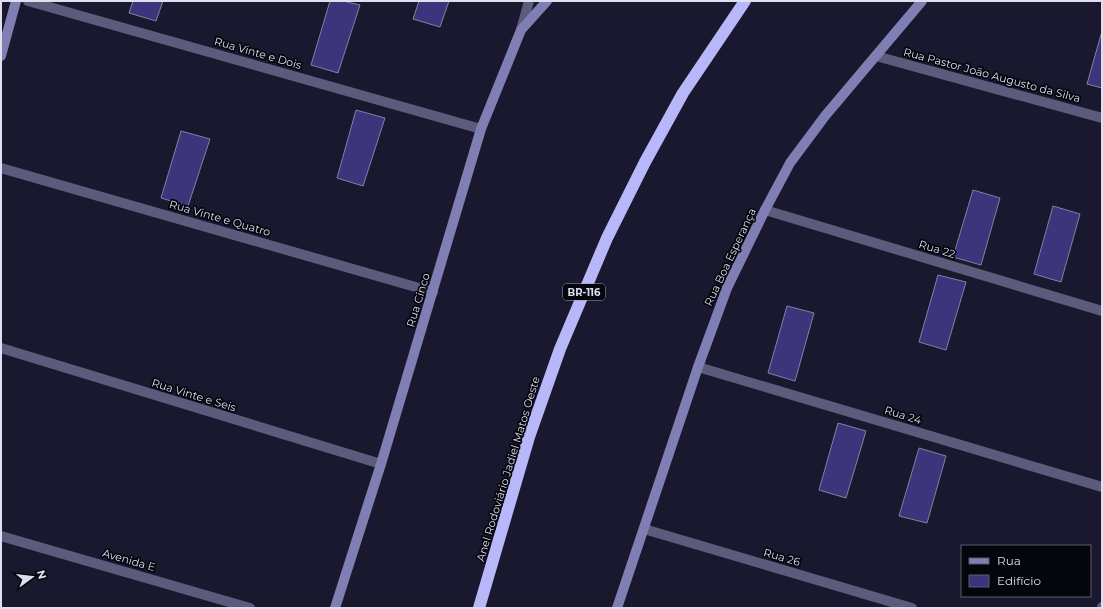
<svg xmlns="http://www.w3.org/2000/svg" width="1103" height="609" viewBox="0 0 1103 609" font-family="Montserrat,sans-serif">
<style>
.building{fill:#3d347c;stroke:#8282a1}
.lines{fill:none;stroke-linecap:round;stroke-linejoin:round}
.street{stroke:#5b5b7c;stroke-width:10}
.secondary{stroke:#807fb4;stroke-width:10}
.highway{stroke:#b8b7f9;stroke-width:12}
.labels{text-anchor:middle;stroke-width:3.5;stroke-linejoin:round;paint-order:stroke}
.shield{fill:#05050e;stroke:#9e9eac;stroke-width:1}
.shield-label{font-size:10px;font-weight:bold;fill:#dfdff0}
.street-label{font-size:11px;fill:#dfdff0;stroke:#05050e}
</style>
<rect width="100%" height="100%" fill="#19182f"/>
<g class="building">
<polygon points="133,1 163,1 156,21 129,13"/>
<polygon points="330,1 343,1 360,5 338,73 311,65"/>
<polygon points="419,1 449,1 440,27 413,19"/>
<polygon points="1102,31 1102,88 1087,84"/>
<polygon points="356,110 385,118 363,186 337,178"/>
<polygon points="181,131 210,139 188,206 161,198"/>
<polygon points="973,190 1000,198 981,265 953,257"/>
<polygon points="1053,206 1080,214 1061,282 1034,274"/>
<polygon points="938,275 966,282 946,350 919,342"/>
<polygon points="787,306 814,313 795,381 768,373"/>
<polygon points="838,423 866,431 846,498 819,490"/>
<polygon points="919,448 946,456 927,523 899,516"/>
</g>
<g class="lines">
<g class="street">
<polyline points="28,1 481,129"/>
<polyline points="521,30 529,1"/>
<polyline points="876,56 1102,118"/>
<polyline points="1,168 433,292"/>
<polyline points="765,210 1102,311"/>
<polyline points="1,348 381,464"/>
<polyline points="698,367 1102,487"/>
<polyline points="644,529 912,608"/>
<polyline points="1,536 250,608"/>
<polyline points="1102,608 1102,607"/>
</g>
<g class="secondary">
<polyline points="1,56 16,1"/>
<polyline points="335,608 381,464 481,129 521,30 547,1"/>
<polyline points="617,608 698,367 727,288 765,210 790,163 825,116 922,1"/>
</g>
<polyline class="highway" points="479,608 529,437 560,349 607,238 645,162 683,93 745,1"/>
</g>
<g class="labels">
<rect class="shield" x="563" y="284" width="42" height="16" rx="3"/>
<g class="shield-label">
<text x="584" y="296">BR-116</text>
</g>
<g class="street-label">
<text transform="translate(258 53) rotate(16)" y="4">Rua Vinte e Dois</text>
<text transform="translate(992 75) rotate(15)" y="4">Rua Pastor João Augusto da Silva</text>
<text transform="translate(220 218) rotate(16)" y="4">Rua Vinte e Quatro</text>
<text transform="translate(937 249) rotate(17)" y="4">Rua 22</text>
<text transform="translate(730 257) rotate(-65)" y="4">Rua Boa Esperança</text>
<text transform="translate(418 300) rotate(-73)" y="4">Rua Cinco</text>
<text transform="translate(194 395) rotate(17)" y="4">Rua Vinte e Seis</text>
<text transform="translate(903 415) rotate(17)" y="4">Rua 24</text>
<text transform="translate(508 469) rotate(-73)" y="4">Anel Rodoviário Jadiel Matos Oeste</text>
<text transform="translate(782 557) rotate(16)" y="4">Rua 26</text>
<text transform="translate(129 560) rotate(16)" y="4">Avenida E</text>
</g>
</g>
<rect width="1103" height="609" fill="none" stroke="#dfdff0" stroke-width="4"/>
<rect x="961" y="545" width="130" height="52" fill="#05050e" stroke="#5c5c68"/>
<rect x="969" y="558" width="20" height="6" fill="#807fb4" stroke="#5c5c68"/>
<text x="997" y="565" font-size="12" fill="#dfdff0">Rua</text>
<rect x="969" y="575" width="20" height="12" fill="#3d347c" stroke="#5c5c68"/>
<text x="997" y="585" font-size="12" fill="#dfdff0">Edifício</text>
<g transform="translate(32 577) rotate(75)" stroke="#05050e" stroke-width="3" paint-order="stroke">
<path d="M0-3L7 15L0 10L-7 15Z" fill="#dfdff0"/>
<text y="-6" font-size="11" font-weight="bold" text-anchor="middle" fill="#dfdff0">N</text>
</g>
</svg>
